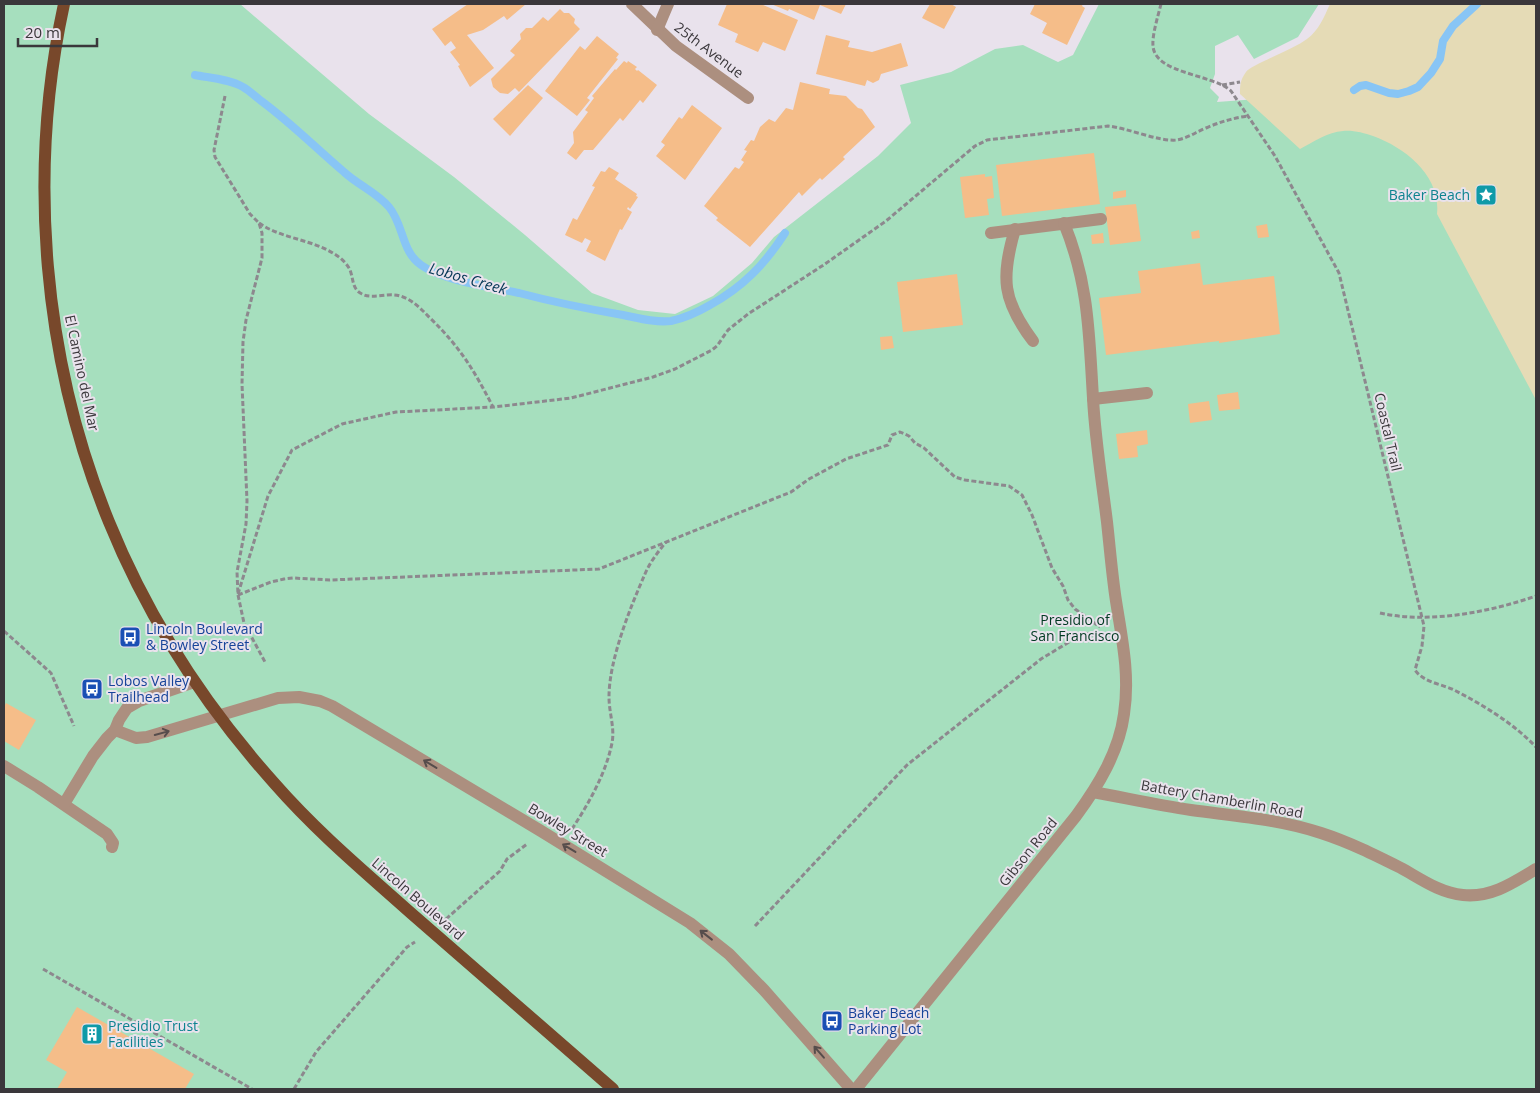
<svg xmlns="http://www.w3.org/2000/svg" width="1540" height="1093" viewBox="0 0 1540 1093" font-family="'Open Sans',sans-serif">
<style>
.green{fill:#a6dfbe}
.sand{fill:#e5dbb6}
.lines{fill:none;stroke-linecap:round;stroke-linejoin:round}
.stream{stroke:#88c5f5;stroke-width:8}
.building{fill:#f5bd89}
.path{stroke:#8d888e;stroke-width:3;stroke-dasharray:5 2.5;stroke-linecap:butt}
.minor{stroke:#ac8f7f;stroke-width:12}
.major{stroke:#78482b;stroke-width:12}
.oneway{stroke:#564d4c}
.labels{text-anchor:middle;stroke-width:4;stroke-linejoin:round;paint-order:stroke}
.street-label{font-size:14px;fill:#3a373b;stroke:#e9e2ec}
.culture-label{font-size:14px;fill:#0d838f;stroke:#e9e2ec;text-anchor:end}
.park-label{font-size:14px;fill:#003b22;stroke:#e9e2ec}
.transit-label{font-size:14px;fill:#164399;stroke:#e9e2ec;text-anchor:start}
.water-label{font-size:15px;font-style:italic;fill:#053756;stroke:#e9e2ec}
</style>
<rect width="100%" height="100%" fill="#e9e2ec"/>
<polygon class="green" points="4,4 240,4 369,114 454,177 525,235 592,293 638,310 675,314 713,296 752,263 774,237 878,156 911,123 900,85 951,72 995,49 1023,45 1058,62 1073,55 1099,4 1319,4 1298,37 1254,59 1238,35 1215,46 1215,74 1210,88 1219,97 1217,102 1271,98 1536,10 1536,1089 4,1089"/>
<path class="sand" d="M1330,4H1536V400L1437,214C1441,176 1406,148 1373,136C1364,133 1353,130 1343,131C1328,132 1313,142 1300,149L1240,94C1240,86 1240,80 1246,72C1251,65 1294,49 1307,39C1319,30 1324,17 1330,4Z"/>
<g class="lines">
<g class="stream">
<path d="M195,75C210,78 229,79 243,87C250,91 257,98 264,103C292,124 317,149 344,172C358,185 376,192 389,207C404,225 401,251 421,265C443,281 492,287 519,293C553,302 588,309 623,315C638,318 656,323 671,321C685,318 698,312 710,305C743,287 765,264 785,233"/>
<polyline points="1354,90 1360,86 1366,85 1389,93 1398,94 1409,91 1418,87 1431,73 1440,59 1443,41 1453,26 1477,4"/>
</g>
</g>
<g class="building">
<polygon points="468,4 526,4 507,20 504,16 483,30 467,35 494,68 470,87 458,66 460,65 450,52 456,48 451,41 445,46 432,29"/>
<polygon points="727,4 761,4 798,20 785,51 763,42 758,52 735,42 738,34 718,25"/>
<polygon points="771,4 846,4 841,14 820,5 814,20 789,9 788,11"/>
<polygon points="930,4 951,4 956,7 944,29 922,18"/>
<polygon points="1035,4 1083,4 1082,6 1085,8 1067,45 1042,33 1047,23 1030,14"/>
<polygon points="560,9 564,13 569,13 575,19 574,23 580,29 519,92 515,88 508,94 500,93 493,87 491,79 515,55 510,51 521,39 520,34 526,28 532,28 543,17 548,21"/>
<polygon points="826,35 850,41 848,47 872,52 901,43 908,66 881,74 879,80 873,83 867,80 865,86 816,74"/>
<polygon points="597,36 619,54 616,58 618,59 587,98 590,100 577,116 545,91 580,46 585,50"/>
<polygon points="624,61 627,63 628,61 637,67 635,69 637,71 638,70 657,85 643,103 640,100 623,121 620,118 593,150 584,150 576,160 567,153 574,143 573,132 588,112 585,110 594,98 592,96 615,69 616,70"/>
<polygon points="800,82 830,89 829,94 846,96 858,108 862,109 875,127 843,157 845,159 822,180 820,178 802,196 799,192 750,247 716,220 718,218 704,206 735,167 739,169 744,162 741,160 747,151 744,150 751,140 754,141 760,127 769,119 775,122 786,108 793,110"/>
<polygon points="528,85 543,98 510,136 493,119"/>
<polygon points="692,105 722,128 685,180 656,156 665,145 661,142 679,117 682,119"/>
<polygon points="1094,153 1100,204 1002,216 996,165"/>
<polygon points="609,167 619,173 615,179 637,194 636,196 638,197 630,209 628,207 627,209 632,212 622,230 620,229 605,261 586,251 591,241 585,238 582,243 565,235 573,218 577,220 595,187 592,186 601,171 605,172"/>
<polygon points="985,174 985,177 992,176 994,198 987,199 989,215 965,218 960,177"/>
<polygon points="1126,190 1126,197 1113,199 1113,192"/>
<polygon points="1136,204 1141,241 1110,245 1105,207"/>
<polygon points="1267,224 1269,237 1258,238 1256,226"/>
<polygon points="1199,230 1200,238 1192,239 1191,232"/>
<polygon points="1103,233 1104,243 1092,244 1091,235"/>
<polygon points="1200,263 1203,285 1274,276 1280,334 1219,343 1219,341 1106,355 1099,298 1141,293 1138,271"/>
<polygon points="957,274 963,325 903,332 897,282"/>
<polygon points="892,336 894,348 881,350 880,337"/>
<polygon points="1238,392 1240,409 1219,411 1217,395"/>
<polygon points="1209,401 1212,420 1190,423 1188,404"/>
<polygon points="1147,430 1148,444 1137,446 1138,457 1119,459 1116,434"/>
<polygon points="6,703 36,720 19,750 4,741 4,707"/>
<polygon points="77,1007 194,1074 185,1089 57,1089 67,1072 46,1060"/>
</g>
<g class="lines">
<g class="path">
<path d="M1161,4C1158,16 1152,35 1153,46C1155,74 1213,74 1231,91L1275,156L1339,273L1424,626L1422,646L1415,670C1424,683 1443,684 1456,691C1485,706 1514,724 1536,747"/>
<polyline points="1222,85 1240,82"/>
<polyline points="225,96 214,150 215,157 250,214 259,223 262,233 262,258 246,320 243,342 242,384 247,501 246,524 237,572 238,595 244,623 265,662"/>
<path d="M259,223C282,239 312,239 336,255C341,258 346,263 349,268C354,277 351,289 362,294C373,300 390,291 403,297C414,301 422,310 430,318C460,347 474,370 493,407"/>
<path d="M238,594L268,496L292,450L342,424L396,412L494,407L571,398L653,377L675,369L712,350L717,346L728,330L748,314L825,264L886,221L975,146L987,140L1108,126C1128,128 1159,142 1177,140C1188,138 1196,132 1206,128C1220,122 1233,118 1248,116"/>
<polyline points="238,595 271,582 284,579 293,578 330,580 599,569 791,492 809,479 846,459 888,445 892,435 900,432 909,436 915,443 924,448 955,477 965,480 1009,486 1022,495 1032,515 1052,568 1063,586 1068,600 1075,609 1100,627"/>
<path d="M1380,613C1429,624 1490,612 1536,596"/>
<polyline points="4,631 51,673 74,726"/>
<path d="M572,829C589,803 606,773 612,743C615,728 609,713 609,697C609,660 630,608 645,574C650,562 658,552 666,542"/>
<polyline points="446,919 500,871 507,859 527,844"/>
<polyline points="755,926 907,765 1041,659 1084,633 1102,637"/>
<polyline points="43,969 252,1089"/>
<polyline points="294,1089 316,1052 407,947 415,942"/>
</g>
<g class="minor">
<polyline points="632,4 676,46 748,98"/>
<polyline points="657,30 668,4"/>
<path d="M1015,229C1001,278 1002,300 1033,341"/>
<polyline points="991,233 1101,219"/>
<polyline points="1093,399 1147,393"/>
<polyline points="115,730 136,738 147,737 278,698 299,697 320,701 332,706 541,831 690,923 729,954 764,990 851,1089"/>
<polyline points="4,766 38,787 107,834 113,843 112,847"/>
<path d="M1093,792C1126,798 1158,805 1191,810C1234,816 1279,819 1321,833C1349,842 1375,855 1401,868C1421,879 1440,893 1463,895C1491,898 1513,883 1536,869"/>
<polyline points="64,804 93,756 107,738 115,730 119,720 127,708 139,701 194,682"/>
<path d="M856,1089L1076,816C1098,786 1119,752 1124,714C1130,675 1122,639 1116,601C1112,575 1110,549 1107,522C1102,481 1095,439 1093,398C1089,334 1089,284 1064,223"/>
</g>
<path class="major" d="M64,4C27,174 43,361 109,522C148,618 206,707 275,784C317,832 365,872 412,914C479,973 546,1031 613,1089"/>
</g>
<defs><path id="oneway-shaft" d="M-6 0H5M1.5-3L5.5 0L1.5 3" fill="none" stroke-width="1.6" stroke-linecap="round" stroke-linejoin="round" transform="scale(1.25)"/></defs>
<g class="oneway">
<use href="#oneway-shaft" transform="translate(162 733) rotate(-15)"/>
<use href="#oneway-shaft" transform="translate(430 764) rotate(-149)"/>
<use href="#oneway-shaft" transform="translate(569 848) rotate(-149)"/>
<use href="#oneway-shaft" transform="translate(706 935) rotate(-142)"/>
<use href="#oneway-shaft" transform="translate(819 1052) rotate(-131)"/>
</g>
<defs>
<g id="sight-square" transform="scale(1.125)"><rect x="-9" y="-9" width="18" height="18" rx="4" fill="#0f9aa8" stroke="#e9e2ec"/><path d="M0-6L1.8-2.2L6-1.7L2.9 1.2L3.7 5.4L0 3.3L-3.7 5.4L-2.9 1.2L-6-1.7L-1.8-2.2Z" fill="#fff"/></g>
<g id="bus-square" transform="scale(1.125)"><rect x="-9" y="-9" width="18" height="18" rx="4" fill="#1a4fb4" stroke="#e9e2ec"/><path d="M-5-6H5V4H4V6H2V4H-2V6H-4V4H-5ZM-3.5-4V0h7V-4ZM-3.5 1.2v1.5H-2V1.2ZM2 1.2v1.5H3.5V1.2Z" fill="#fff"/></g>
<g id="building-square" transform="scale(1.125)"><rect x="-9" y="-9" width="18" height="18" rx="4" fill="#0f9aa8" stroke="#e9e2ec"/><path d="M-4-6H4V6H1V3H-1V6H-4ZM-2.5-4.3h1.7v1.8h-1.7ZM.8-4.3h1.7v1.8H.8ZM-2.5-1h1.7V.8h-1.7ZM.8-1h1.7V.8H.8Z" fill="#fff"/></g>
</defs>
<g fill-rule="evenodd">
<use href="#sight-square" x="1486" y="195"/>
<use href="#bus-square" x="130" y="637"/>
<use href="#bus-square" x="92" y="689"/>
<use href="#bus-square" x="832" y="1021"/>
<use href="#building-square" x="92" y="1034"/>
</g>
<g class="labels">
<g class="street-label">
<text transform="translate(709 50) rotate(37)" y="5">25th Avenue</text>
<text transform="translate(82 373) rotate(78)" y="5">El Camino del Mar</text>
<text transform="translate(1388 432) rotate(77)" y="5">Coastal Trail</text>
<text transform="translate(1222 799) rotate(10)" y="5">Battery Chamberlin Road</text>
<text transform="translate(568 830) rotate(31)" y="5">Bowley Street</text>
<text transform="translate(1028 852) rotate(-51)" y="5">Gibson Road</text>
<text transform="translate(418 899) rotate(41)" y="5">Lincoln Boulevard</text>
</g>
<g class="culture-label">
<text x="1470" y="200">Baker Beach</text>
<text x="108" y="1031" text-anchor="start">Presidio Trust<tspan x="108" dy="16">Facilities</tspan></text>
</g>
<g class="park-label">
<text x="1075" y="625">Presidio of<tspan x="1075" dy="16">San Francisco</tspan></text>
</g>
<g class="transit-label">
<text x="146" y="634">Lincoln Boulevard<tspan x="146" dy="16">&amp; Bowley Street</tspan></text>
<text x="108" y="686">Lobos Valley<tspan x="108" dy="16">Trailhead</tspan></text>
<text x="848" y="1018">Baker Beach<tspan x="848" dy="16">Parking Lot</tspan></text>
</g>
<g class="water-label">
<text transform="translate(468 279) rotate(16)" y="5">Lobos Creek</text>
</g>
</g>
<rect width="1540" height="1093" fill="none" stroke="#3a373b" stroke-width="10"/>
<path d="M18 38v8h79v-8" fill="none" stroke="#3a373b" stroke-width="2.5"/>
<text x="25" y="38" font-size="15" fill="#3a373b" stroke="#e9e2ec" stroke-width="4" paint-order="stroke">20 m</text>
</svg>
